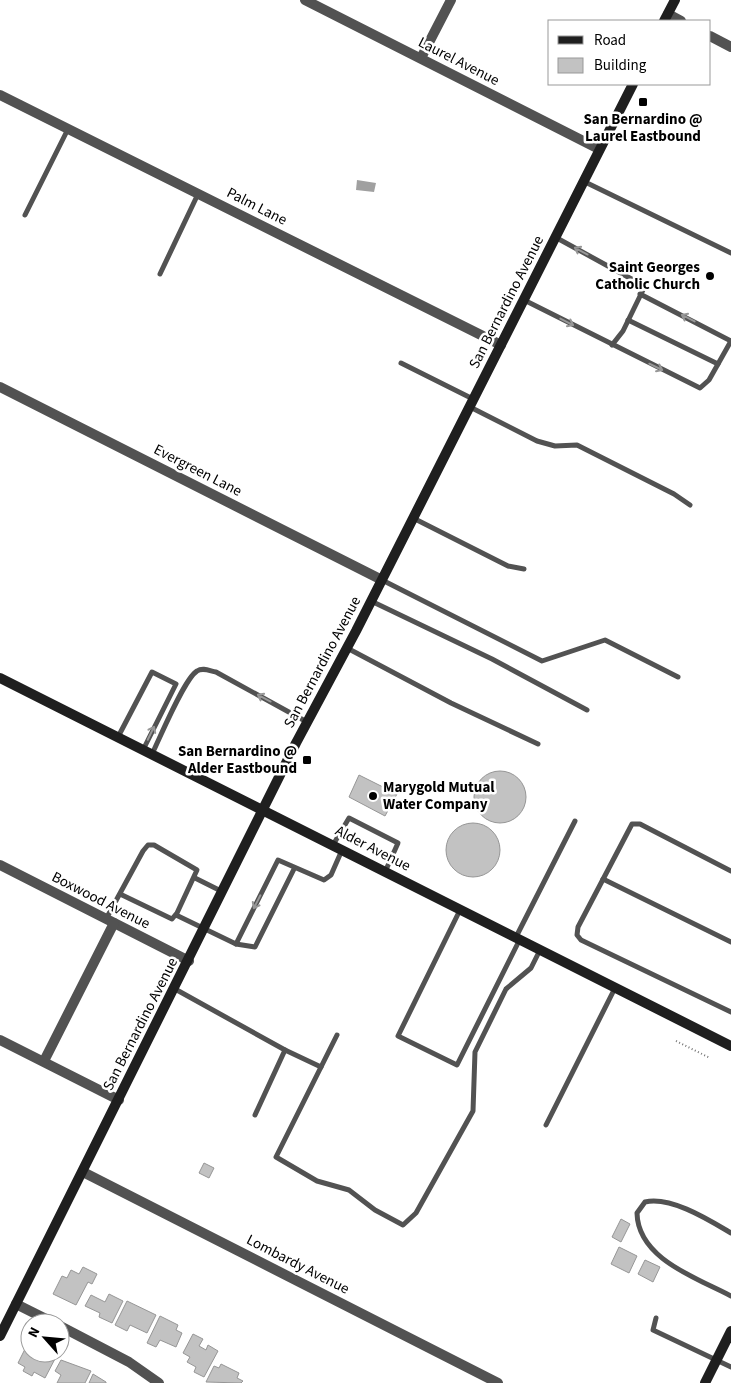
<svg xmlns="http://www.w3.org/2000/svg" width="731" height="1383" viewBox="0 0 731 1383" font-family="'Source Sans 3',sans-serif">
<style>
.water{fill:#a0a0a0}
.building{fill:#c2c2c2;stroke:#969696}
.lines{fill:none;stroke-linecap:round;stroke-linejoin:round}
.path{stroke:#747474;stroke-width:2;stroke-dasharray:1 2.5;stroke-linecap:butt}
.lane{stroke:#525252;stroke-width:5}
.street{stroke:#525252;stroke-width:10}
.secondary{stroke:#1f1f1f;stroke-width:10}
.oneway{stroke:#979797}
.poi-dot{fill:#000;stroke:#fff;stroke-width:2}
.labels{text-anchor:middle;stroke-width:5;stroke-linejoin:round;paint-order:stroke}
.street-label{font-size:15px;fill:#000;stroke:#fff}
.poi-label{font-size:15px;font-weight:bold;fill:#000;stroke:#fff;text-anchor:end}
</style>
<rect width="100%" height="100%" fill="#fff"/>
<polygon class="water" points="357,180 376,183 374,192 356,190"/>
<g class="building">
<circle cx="500" cy="797" r="26"/>
<polygon points="359,775 397,794 385,816 349,797"/>
<circle cx="473" cy="850" r="27"/>
<polygon points="204,1163 214,1168 209,1178 199,1173"/>
<polygon points="621,1219 630,1224 621,1242 612,1237"/>
<polygon points="619,1247 637,1256 629,1273 611,1264"/>
<polygon points="645,1260 660,1267 653,1282 638,1274"/>
<polygon points="83,1267 97,1274 92,1284 88,1282 76,1305 53,1294 62,1276 67,1278 71,1270 79,1274"/>
<polygon points="109,1294 123,1301 112,1323 99,1317 100,1313 85,1306 91,1295 105,1302"/>
<polygon points="127,1301 156,1315 147,1333 130,1325 127,1331 115,1325"/>
<polygon points="160,1316 178,1325 176,1330 182,1333 176,1347 160,1340 156,1347 147,1343"/>
<polygon points="193,1334 203,1339 199,1346 206,1350 208,1345 218,1351 204,1377 194,1372 196,1367 187,1362 190,1357 183,1353"/>
<polygon points="27,1345 30,1347 30,1353 37,1353 36,1355 42,1358 44,1353 57,1355 45,1378 34,1372 32,1376 23,1371 25,1367 18,1363"/>
<polygon points="61,1360 91,1371 85,1383 57,1383 61,1375 55,1371"/>
<polygon points="221,1364 239,1373 237,1378 243,1381 241,1383 206,1382 214,1366 219,1368"/>
<polygon points="93,1374 106,1382 106,1383 89,1383"/>
</g>
<g class="lines">
<g class="path">
<polyline points="76,888 105,903"/>
<polyline points="676,1041 710,1058"/>
</g>
<g class="lane">
<polyline points="583,181 731,253"/>
<polyline points="25,215 68,129"/>
<polyline points="555,237 637,282 643,290 623,331 612,345"/>
<polyline points="160,274 198,194"/>
<polyline points="640,294 731,341"/>
<polyline points="524,300 700,388 709,380 731,341"/>
<polyline points="628,320 718,364"/>
<polyline points="401,363 473,399"/>
<polyline points="470,407 537,441 555,446 577,445 674,494 690,505"/>
<polyline points="413,518 508,566 524,569"/>
<polyline points="382,580 542,661 605,640 678,677"/>
<polyline points="371,601 492,659 587,710"/>
<polyline points="347,648 451,703 538,744"/>
<polyline points="118,737 152,672 176,684 143,750"/>
<path d="M152,754C160,738 184,679 197,671C203,667 210,671 216,672L307,722"/>
<polyline points="333,845 349,818 398,843 385,872"/>
<polyline points="731,871 640,824 632,824 578,927 577,935 581,940 731,1012"/>
<polyline points="195,878 223,892"/>
<polyline points="603,879 731,942"/>
<polyline points="460,910 398,1036 457,1065 520,939"/>
<polyline points="176,915 236,944 255,947 294,869"/>
<polyline points="106,919 143,851 148,845 154,845 197,870 177,913 172,919 120,894"/>
<polyline points="516,937 575,821"/>
<polyline points="236,944 278,860 324,880 331,875 342,850"/>
<polyline points="175,989 285,1050 255,1115"/>
<polyline points="337,1035 276,1157 317,1181 349,1190 375,1210 403,1225 416,1213 473,1111 475,1052 506,989 531,968 540,950"/>
<polyline points="285,1050 321,1067"/>
<polyline points="546,1125 615,988"/>
<path d="M731,1233C709,1220 671,1196 645,1202L637,1213C638,1259 697,1278 731,1296"/>
<polyline points="656,1318 653,1330 731,1367"/>
</g>
<g class="street">
<polyline points="305,0 599,149"/>
<polyline points="668,14 681,21"/>
<polyline points="710,36 731,47"/>
<polyline points="421,58 451,0"/>
<polyline points="0,95 501,345"/>
<polyline points="0,387 382,580"/>
<polyline points="0,865 189,961"/>
<polyline points="0,1040 119,1100"/>
<polyline points="44,1061 114,923"/>
<polyline points="83,1172 498,1383"/>
<polyline points="16,1304 54,1323"/>
<polyline points="60,1326 129,1362 159,1383"/>
</g>
<g class="secondary">
<polyline points="664,21 675,0"/>
<polyline points="0,678 731,1046"/>
<polyline points="0,1336 296,743 356,631 633,84"/>
<polyline points="705,1383 731,1331"/>
</g>
</g>
<defs><path id="oneway-shaft" d="M-6 0H5M1.5-3L5.5 0L1.5 3" fill="none" stroke-width="1.6" stroke-linecap="round" stroke-linejoin="round" transform="scale(1.25)"/></defs>
<g class="oneway">
<use href="#oneway-shaft" transform="translate(581 251) rotate(-152)"/>
<use href="#oneway-shaft" transform="translate(688 318) rotate(-153)"/>
<use href="#oneway-shaft" transform="translate(567 322) rotate(27)"/>
<use href="#oneway-shaft" transform="translate(656 367) rotate(26)"/>
<use href="#oneway-shaft" transform="translate(264 698) rotate(-152)"/>
<use href="#oneway-shaft" transform="translate(151 733) rotate(-64)"/>
<use href="#oneway-shaft" transform="translate(257 902) rotate(117)"/>
</g>
<g class="poi-dot">
<rect x="638" y="97" width="10" height="10" rx="2.5"/>
<circle cx="710" cy="276" r="5"/>
<rect x="302" y="755" width="10" height="10" rx="2.5"/>
<circle cx="373" cy="796" r="5"/>
</g>
<g class="labels">
<g class="street-label">
<text transform="translate(459 61) rotate(27)" y="5">Laurel Avenue</text>
<text transform="translate(257 206) rotate(27)" y="5">Palm Lane</text>
<text transform="translate(506 302) rotate(-63)" y="5">San Bernardino Avenue</text>
<text transform="translate(198 470) rotate(27)" y="5">Evergreen Lane</text>
<text transform="translate(322 662) rotate(-62)" y="5">San Bernardino Avenue</text>
<text transform="translate(373 848) rotate(27)" y="5">Alder Avenue</text>
<text transform="translate(101 900) rotate(27)" y="5">Boxwood Avenue</text>
<text transform="translate(140 1024) rotate(-63)" y="5">San Bernardino Avenue</text>
<text transform="translate(298 1264) rotate(27)" y="5">Lombardy Avenue</text>
</g>
<g class="poi-label">
<text x="643" y="124" text-anchor="middle">San Bernardino @<tspan x="643" dy="17">Laurel Eastbound</tspan></text>
<text x="700" y="272">Saint Georges<tspan x="700" dy="17">Catholic Church</tspan></text>
<text x="297" y="756">San Bernardino @<tspan x="297" dy="17">Alder Eastbound</tspan></text>
<text x="383" y="792" text-anchor="start">Marygold Mutual<tspan x="383" dy="17">Water Company</tspan></text>
</g>
</g>
<rect x="548" y="20" width="162" height="65" fill="#ffffff" stroke="#999999"/>
<rect x="558" y="36" width="25" height="8" fill="#1f1f1f" stroke="#999999"/>
<text x="594" y="45" font-size="15" fill="#000000">Road</text>
<rect x="558" y="58" width="25" height="15" fill="#c2c2c2" stroke="#999999"/>
<text x="594" y="70" font-size="15" fill="#000000">Building</text>
<g transform="translate(45 1338) rotate(297)"><circle r="24" fill="#ffffff" stroke="#999999"/>
<path d="M0-4L9 19L0 12L-9 19Z" fill="#000000"/>
<text y="-8" font-size="14" font-weight="bold" text-anchor="middle" fill="#000000">N</text>
</g>
</svg>
